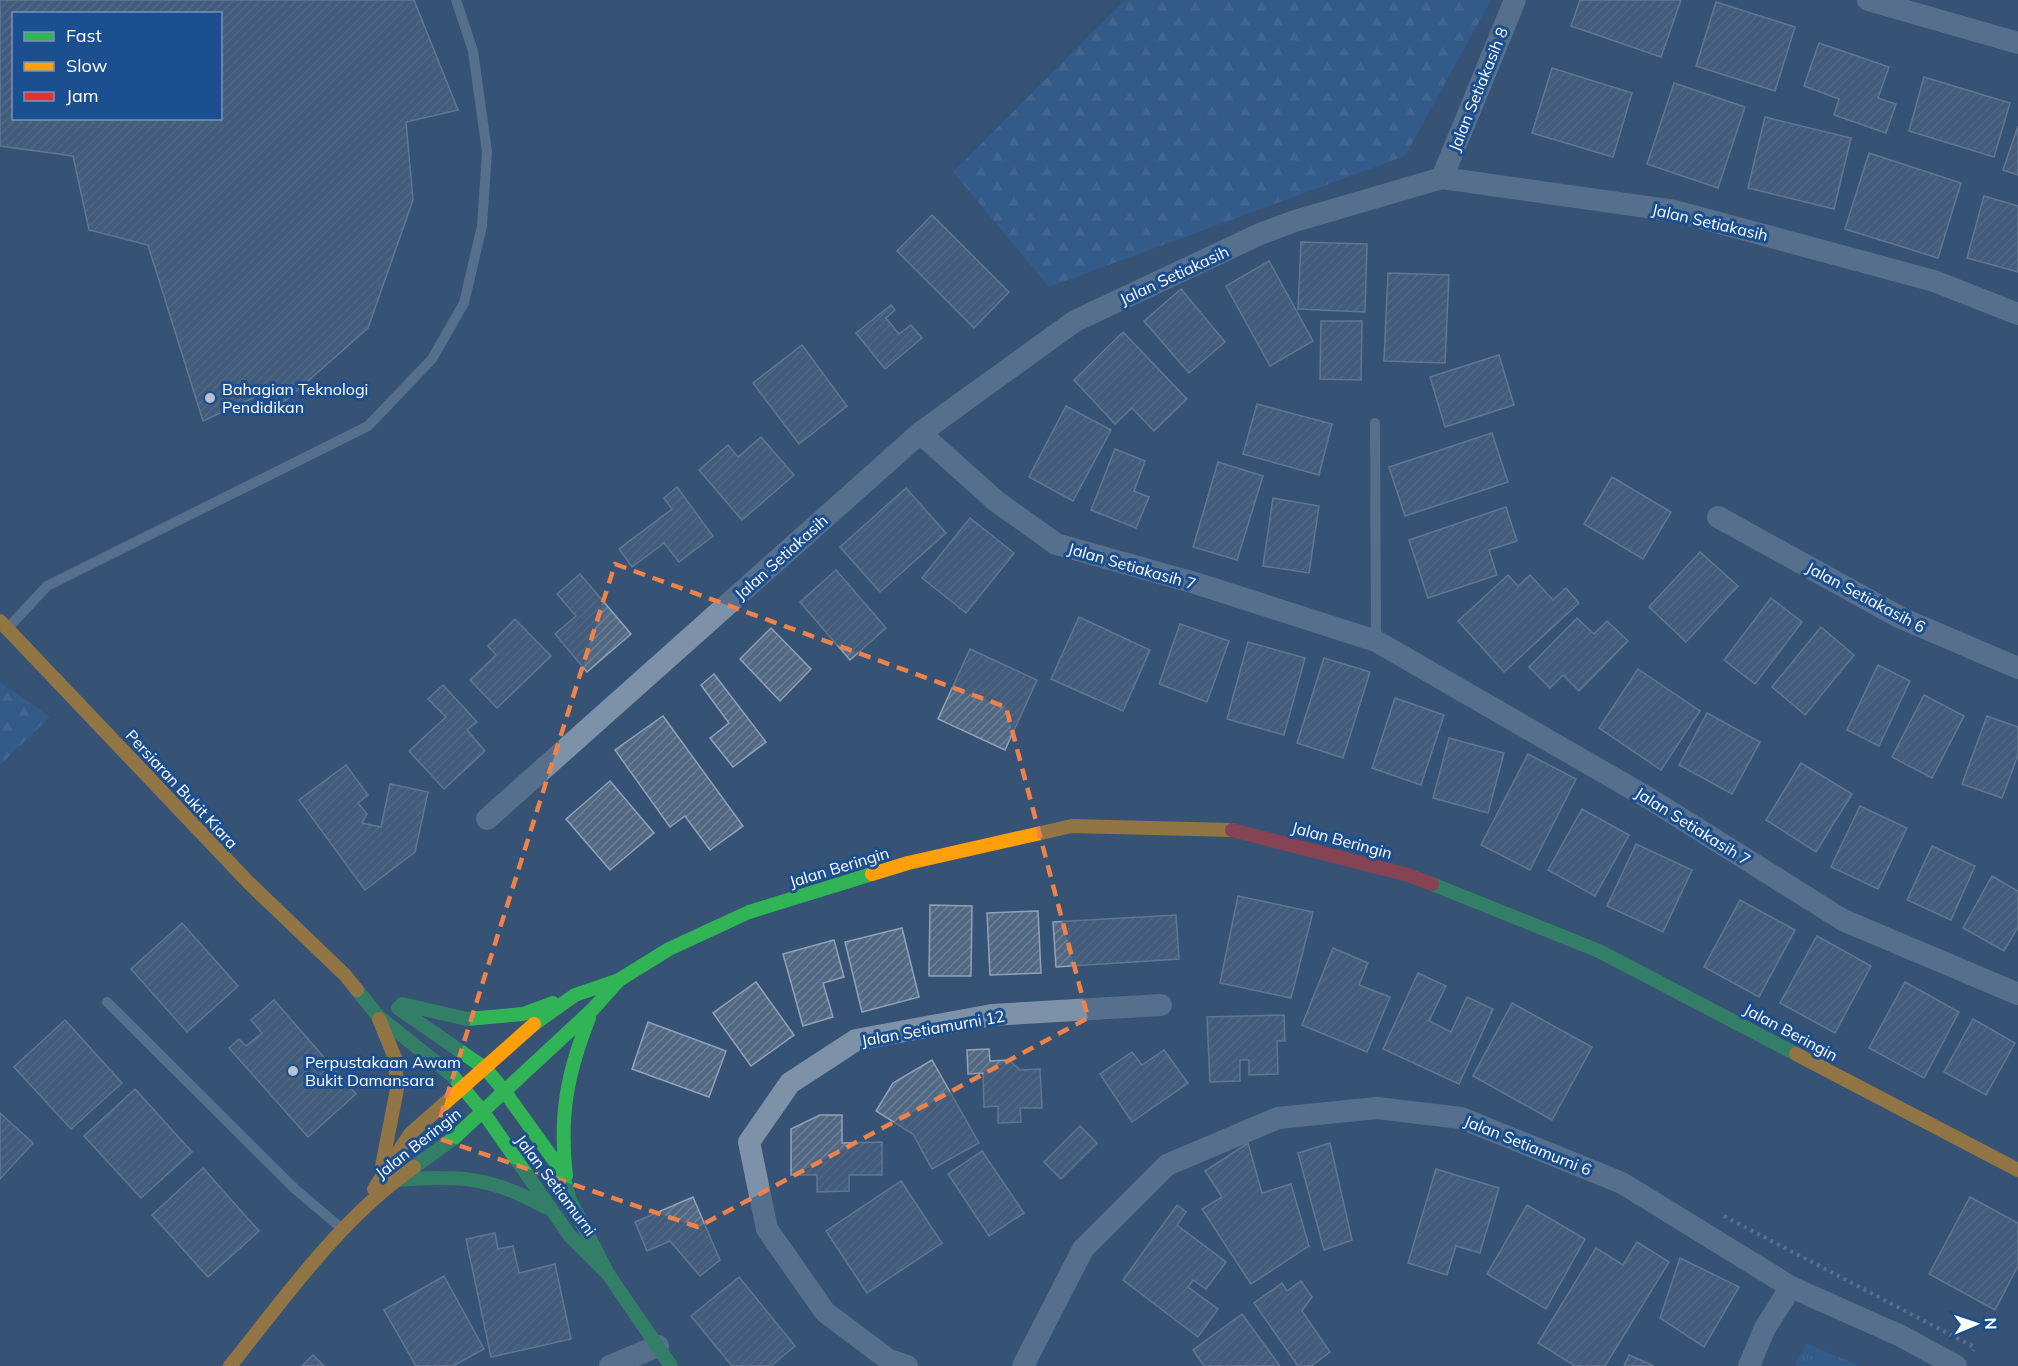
<svg xmlns="http://www.w3.org/2000/svg" width="2018" height="1366" viewBox="0 0 2018 1366" font-family="Mulish,sans-serif">
<style>
.grass{fill:url(#grass-tufts)}
.forest{fill:url(#forest-firs)}
.building{fill:url(#building-hatch);stroke:#92a2b6;stroke-width:1.5;fill-rule:evenodd}
.lines{fill:none;stroke-linecap:round;stroke-linejoin:round}
.path{stroke:#7d92a8;stroke-width:4;stroke-dasharray:3 4.5;stroke-linecap:butt}
.lane{stroke:#7d92a8;stroke-width:10}
.street{stroke:#7d92a8;stroke-width:22}
.fast{stroke:#30b455;stroke-width:14}
.slow{stroke:#ff9f0a;stroke-width:14}
.jam{stroke:#e5322d;stroke-width:14}
.marked{fill:none;stroke:#ee8249;stroke-width:4.5;stroke-dasharray:12 8;stroke-linejoin:round}
.poi-dot{fill:#b9c2ce;stroke:#1b4f8f;stroke-width:2}
.labels{text-anchor:middle;stroke-width:6;stroke-linejoin:round;paint-order:stroke}
.street-label{font-size:16px;fill:#fff;stroke:#1b4f8f}
.poi-label{font-size:16px;fill:#fff;stroke:#1b4f8f;text-anchor:start}
</style>
<defs>
<pattern id="grass-tufts" width="24" height="20" patternUnits="userSpaceOnUse" patternTransform="scale(1.5)"><rect width="24" height="20" fill="#2f66a5"/><path d="M3 7l-1-3M5 7V3M7 7l1-3M15 17l-1-3M17 17v-4M19 17l1-3" fill="none" stroke="#4e7db2"/></pattern>
<pattern id="forest-firs" width="22" height="20" patternUnits="userSpaceOnUse" patternTransform="scale(1.5)"><rect width="22" height="20" fill="#2f66a5"/><path d="M5 1l3.5 6h-7zM16 11l3.5 6h-7z" fill="#4e7db2"/></pattern>
<pattern id="building-hatch" width="6" height="6" patternUnits="userSpaceOnUse" patternTransform="scale(1.5)"><rect width="6" height="6" fill="#526984"/><path d="M-1 1l2-2M0 6l6-6M5 7l2-2" fill="none" stroke="#6c8096"/></pattern>
</defs>
<rect width="100%" height="100%" fill="#365274"/>
<polygon class="grass" points="1806,1343 1860,1366 1795,1366"/>
<g class="forest">
<polygon points="1125,0 1491,0 1405,156 1049,287 953,172"/>
<polygon points="0,682 50,717 0,765"/>
</g>
<g class="building">
<path d="M0,0H414L458,110L406,122L413,200L368,328L276,409L266,392L203,421L148,245L89,230L73,156L0,146ZM14,14H220V118H14Z"/>
<polygon points="1580,0 1681,0 1661,57 1571,26"/>
<polygon points="1716,2 1795,27 1775,91 1696,66"/>
<polygon points="1819,43 1889,67 1878,98 1896,104 1886,133 1834,115 1839,99 1804,86"/>
<polygon points="1552,68 1632,93 1613,157 1532,133"/>
<polygon points="1924,77 2010,103 1994,157 1909,131"/>
<polygon points="1674,83 1745,107 1718,188 1647,164"/>
<polygon points="1765,117 1851,138 1834,209 1748,188"/>
<polygon points="2018,126 2018,175 2003,170"/>
<polygon points="1869,153 1961,183 1938,258 1845,229"/>
<polygon points="1984,196 2018,206 2018,272 1967,258"/>
<polygon points="932,215 1009,292 974,328 897,251"/>
<polygon points="1301,242 1367,244 1365,312 1298,309"/>
<polygon points="1269,261 1313,341 1270,366 1226,286"/>
<polygon points="1388,273 1449,275 1445,363 1384,361"/>
<polygon points="1181,289 1225,342 1189,373 1144,321"/>
<polygon points="891,305 895,310 886,318 899,334 911,325 922,338 885,369 856,333"/>
<polygon points="1321,321 1362,321 1361,380 1320,379"/>
<polygon points="1123,332 1187,399 1154,431 1132,408 1115,424 1074,380"/>
<polygon points="802,345 847,406 799,444 753,383"/>
<polygon points="1499,355 1514,405 1445,427 1430,377"/>
<polygon points="1257,404 1332,424 1319,475 1243,454"/>
<polygon points="1066,406 1111,430 1073,501 1029,477"/>
<polygon points="1492,433 1508,482 1405,516 1389,467"/>
<polygon points="761,437 794,475 742,520 699,470 728,445 738,457"/>
<polygon points="1115,449 1145,461 1134,491 1149,497 1136,528 1091,510"/>
<polygon points="1218,462 1263,476 1237,560 1193,547"/>
<polygon points="1612,477 1671,512 1643,559 1584,524"/>
<polygon points="677,487 713,536 679,562 664,543 632,567 619,549 672,509 664,498"/>
<polygon points="906,488 946,533 880,592 840,547"/>
<polygon points="1273,498 1319,506 1309,573 1263,566"/>
<polygon points="1506,507 1517,541 1489,550 1497,575 1428,598 1409,540"/>
<polygon points="970,518 1014,553 966,613 922,578"/>
<polygon points="1700,552 1738,586 1686,642 1649,607"/>
<polygon points="836,570 886,628 850,660 800,602"/>
<polygon points="580,574 631,634 587,672 555,634 576,616 557,594"/>
<polygon points="1508,575 1518,586 1530,575 1553,600 1566,588 1579,603 1504,672 1458,621"/>
<polygon points="1771,598 1802,622 1755,684 1724,660"/>
<polygon points="1079,617 1150,650 1123,711 1051,679"/>
<polygon points="1577,618 1594,634 1607,621 1628,641 1579,691 1563,675 1550,688 1529,667"/>
<polygon points="515,619 551,656 497,708 470,680 496,655 488,646"/>
<polygon points="1180,624 1229,641 1207,702 1159,684"/>
<polygon points="1821,627 1854,655 1805,715 1772,687"/>
<polygon points="771,628 811,669 780,701 740,659"/>
<polygon points="1248,642 1305,658 1284,735 1227,719"/>
<polygon points="970,649 1037,680 1005,750 938,719"/>
<polygon points="1324,658 1370,672 1343,758 1297,743"/>
<polygon points="1878,665 1910,681 1879,746 1847,730"/>
<polygon points="1638,669 1700,711 1661,770 1599,728"/>
<polygon points="714,674 766,742 733,767 710,738 729,723 701,685"/>
<polygon points="443,685 477,722 467,730 485,751 444,789 409,751 446,717 428,699"/>
<polygon points="1924,695 1964,716 1932,778 1892,757"/>
<polygon points="1395,698 1444,715 1421,785 1372,768"/>
<polygon points="1707,713 1760,742 1732,794 1679,765"/>
<polygon points="663,716 743,826 710,850 685,816 670,827 615,750"/>
<polygon points="1987,716 2018,727 2018,755 2002,798 1962,784"/>
<polygon points="1449,738 1504,753 1488,813 1433,798"/>
<polygon points="1528,754 1576,779 1530,870 1481,845"/>
<polygon points="1801,763 1852,794 1816,852 1766,820"/>
<polygon points="346,765 368,795 358,803 367,814 362,823 381,827 390,784 428,792 415,852 365,890 299,800"/>
<polygon points="610,781 654,833 610,870 566,819"/>
<polygon points="1860,806 1907,828 1878,889 1831,867"/>
<polygon points="1582,809 1629,835 1595,896 1548,870"/>
<polygon points="1636,844 1692,870 1663,932 1607,906"/>
<polygon points="1932,846 1975,866 1951,920 1907,900"/>
<polygon points="1992,876 2018,891 2018,927 2004,951 1963,928"/>
<polygon points="1238,896 1313,912 1291,998 1220,983"/>
<polygon points="1740,900 1795,930 1759,997 1704,967"/>
<polygon points="930,905 972,906 971,976 929,976"/>
<polygon points="1038,911 1041,973 990,975 987,913"/>
<polygon points="1176,915 1179,959 1056,967 1053,922"/>
<polygon points="182,923 238,986 187,1032 131,969"/>
<polygon points="902,928 919,997 862,1012 845,942"/>
<polygon points="1817,936 1871,966 1835,1033 1780,1003"/>
<polygon points="834,940 844,977 823,983 833,1017 803,1026 783,954"/>
<polygon points="1333,948 1368,963 1359,985 1390,997 1367,1052 1302,1025"/>
<polygon points="1418,973 1446,986 1429,1021 1451,1032 1467,997 1493,1009 1459,1084 1383,1049"/>
<polygon points="756,982 794,1035 751,1066 713,1013"/>
<polygon points="1905,982 1959,1012 1924,1078 1869,1048"/>
<polygon points="274,1000 356,1094 308,1137 229,1048 239,1039 246,1046 262,1033 251,1020"/>
<polygon points="1512,1003 1592,1047 1552,1120 1473,1076"/>
<polygon points="1284,1015 1285,1041 1277,1041 1278,1074 1249,1075 1249,1060 1240,1060 1240,1081 1210,1082 1207,1017"/>
<polygon points="1973,1019 2015,1043 1986,1095 1944,1072"/>
<polygon points="65,1020 122,1083 71,1129 14,1067"/>
<polygon points="648,1022 726,1051 709,1097 632,1069"/>
<polygon points="989,1049 990,1061 1009,1060 1020,1070 1040,1069 1042,1108 1020,1108 1021,1122 998,1123 998,1106 984,1107 983,1073 968,1074 967,1050"/>
<polygon points="1164,1050 1188,1083 1132,1122 1100,1074 1132,1052 1142,1065"/>
<polygon points="932,1060 979,1143 932,1169 913,1134 876,1111 893,1083"/>
<polygon points="135,1089 192,1152 141,1198 84,1136"/>
<polygon points="0,1113 33,1143 0,1179"/>
<polygon points="820,1115 842,1115 842,1143 882,1142 882,1175 849,1175 849,1191 817,1192 817,1175 791,1175 791,1129"/>
<polygon points="1080,1126 1097,1143 1061,1179 1044,1162"/>
<polygon points="1248,1143 1262,1193 1291,1184 1309,1246 1251,1284 1202,1209 1222,1197 1205,1171"/>
<polygon points="1330,1143 1352,1240 1324,1250 1298,1153"/>
<polygon points="982,1151 1024,1213 989,1236 948,1174"/>
<polygon points="203,1168 259,1231 208,1277 152,1215"/>
<polygon points="1436,1169 1499,1188 1480,1253 1456,1246 1447,1275 1408,1263"/>
<polygon points="901,1181 942,1243 867,1293 826,1231"/>
<polygon points="693,1197 720,1260 700,1276 670,1241 647,1251 635,1222"/>
<polygon points="1970,1197 2018,1223 2018,1266 1995,1310 1929,1274"/>
<polygon points="1177,1205 1186,1212 1177,1225 1226,1262 1206,1289 1193,1280 1188,1287 1218,1309 1198,1337 1123,1280"/>
<polygon points="1527,1205 1585,1239 1546,1309 1487,1274"/>
<polygon points="495,1233 498,1249 513,1246 519,1273 555,1264 571,1339 491,1357 466,1239"/>
<polygon points="1637,1242 1669,1262 1605,1366 1575,1366 1538,1343 1596,1248 1623,1265"/>
<polygon points="1680,1258 1739,1287 1704,1347 1660,1318"/>
<polygon points="444,1276 484,1349 453,1366 416,1366 384,1310"/>
<polygon points="739,1277 795,1346 771,1366 732,1366 691,1316"/>
<polygon points="1301,1281 1312,1297 1302,1311 1330,1352 1311,1366 1298,1366 1254,1303 1282,1283 1287,1291"/>
<polygon points="1242,1314 1280,1366 1204,1366 1193,1350"/>
<polygon points="313,1355 324,1366 302,1366"/>
<polygon points="1629,1355 1654,1366 1624,1366"/>
</g>
<g class="lines">
<polyline class="path" points="1724,1216 1974,1347 1973,1351"/>
<g class="lane">
<polyline points="1375,423 1376,641"/>
<polyline points="8,628 47,586 368,426 432,359 464,303 482,226 487,152 473,51 456,0"/>
<polyline points="107,1002 295,1189 340,1227"/>
</g>
<g class="street">
<polyline points="1868,0 2018,43"/>
<polyline points="1442,178 1515,0"/>
<polyline points="920,433 996,501 1056,544 1195,583 1376,641 1650,799 1843,920 2018,994"/>
<polyline points="1718,517 1901,618 2018,668"/>
<polyline points="487,819 920,433 1075,321 1260,234 1295,221 1442,178 1675,211 1934,281 2018,314"/>
<polyline points="610,1366 658,1346"/>
<polyline points="907,1366 889,1360 825,1312 767,1229 749,1142 790,1083 856,1040 992,1015 1161,1005"/>
<polyline points="1023,1366 1083,1249 1167,1165 1278,1118 1377,1108 1461,1118 1622,1183 1791,1287 1901,1336 1956,1366"/>
<polyline points="1749,1366 1765,1328 1791,1287"/>
</g>
<g class="fast">
<polyline points="1432,884 1599,951 1796,1054"/>
<polyline points="357,990 378,1016 453,1076 483,1112 570,1236 608,1274"/>
<polyline points="402,1004 467,1019 523,1014 553,1003"/>
<polyline points="398,1008 486,1069 505,1092 561,1170 570,1200 608,1274 671,1366"/>
<polyline points="534,1024 575,995 616,981"/>
<polyline points="414,1167 454,1138 593,1009 619,980 669,949 749,912 872,874"/>
<path d="M566,1176C559,1116 567,1074 589,1018"/>
<path d="M398,1180C457,1175 493,1177 545,1207"/>
</g>
<g class="slow">
<polyline points="0,621 249,883 345,975 357,990"/>
<polyline points="872,874 908,863 1072,826 1232,830"/>
<polyline points="379,1019 395,1058 397,1089 382,1166"/>
<polyline points="1796,1054 2018,1170"/>
<polyline points="374,1189 410,1134 534,1024"/>
<path d="M230,1366C287,1295 339,1220 414,1167"/>
</g>
<polyline class="jam" points="1232,830 1408,875 1432,884"/>
</g>
<path d="M0 0H2018V1366H0ZM615,564L1006,707L1088,1018L698,1227L434,1137Z" fill="#365274" fill-opacity=".55" fill-rule="evenodd"/>
<path class="marked" d="M615,564L1006,707L1088,1018L698,1227L434,1137Z"/>
<g class="poi-dot">
<circle cx="210" cy="398" r="6"/>
<circle cx="293" cy="1071" r="6"/>
</g>
<g class="labels">
<g class="street-label">
<text transform="translate(1478 89) rotate(-68)" y="6">Jalan Setiakasih 8</text>
<text transform="translate(1710 222) rotate(13)" y="6">Jalan Setiakasih</text>
<text transform="translate(1174 275) rotate(-25)" y="6">Jalan Setiakasih</text>
<text transform="translate(781 557) rotate(-42)" y="6">Jalan Setiakasih</text>
<text transform="translate(1132 566) rotate(16)" y="6">Jalan Setiakasih 7</text>
<text transform="translate(1866 597) rotate(28)" y="6">Jalan Setiakasih 6</text>
<text transform="translate(182 789) rotate(47)" y="6">Persiaran Bukit Kiara</text>
<text transform="translate(1693 826) rotate(32)" y="6">Jalan Setiakasih 7</text>
<text transform="translate(1342 840) rotate(15)" y="6">Jalan Beringin</text>
<text transform="translate(839 867) rotate(-17)" y="6">Jalan Beringin</text>
<text transform="translate(933 1028) rotate(-10)" y="6">Jalan Setiamurni 12</text>
<text transform="translate(1791 1032) rotate(28)" y="6">Jalan Beringin</text>
<text transform="translate(418 1143) rotate(-38)" y="6">Jalan Beringin</text>
<text transform="translate(1528 1145) rotate(22)" y="6">Jalan Setiamurni 6</text>
<text transform="translate(556 1185) rotate(53)" y="6">Jalan Setiamurni</text>
</g>
<g class="poi-label">
<text x="222" y="395">Bahagian Teknologi<tspan x="222" dy="18">Pendidikan</tspan></text>
<text x="305" y="1068">Perpustakaan Awam<tspan x="305" dy="18">Bukit Damansara</tspan></text>
</g>
</g>
<rect x="12" y="12" width="210" height="108" fill="#1b4f8f" stroke="#7695bc" stroke-width="1.5"/>
<rect x="24" y="32" width="30" height="9" fill="#30b455" stroke="#7695bc" stroke-width="1.5"/>
<text x="66" y="42" font-size="18" fill="#ffffff">Fast</text>
<rect x="24" y="62" width="30" height="9" fill="#ff9f0a" stroke="#7695bc" stroke-width="1.5"/>
<text x="66" y="72" font-size="18" fill="#ffffff">Slow</text>
<rect x="24" y="92" width="30" height="9" fill="#e5322d" stroke="#7695bc" stroke-width="1.5"/>
<text x="66" y="102" font-size="18" fill="#ffffff">Jam</text>
<g transform="translate(1976 1324) rotate(88)" stroke="#1b4f8f" stroke-width="4.5" paint-order="stroke">
<path d="M0-4.5L10 22L0 15L-10 22Z" fill="#ffffff"/>
<text y="-9" font-size="16" font-weight="bold" text-anchor="middle" fill="#ffffff">N</text>
</g>
</svg>
